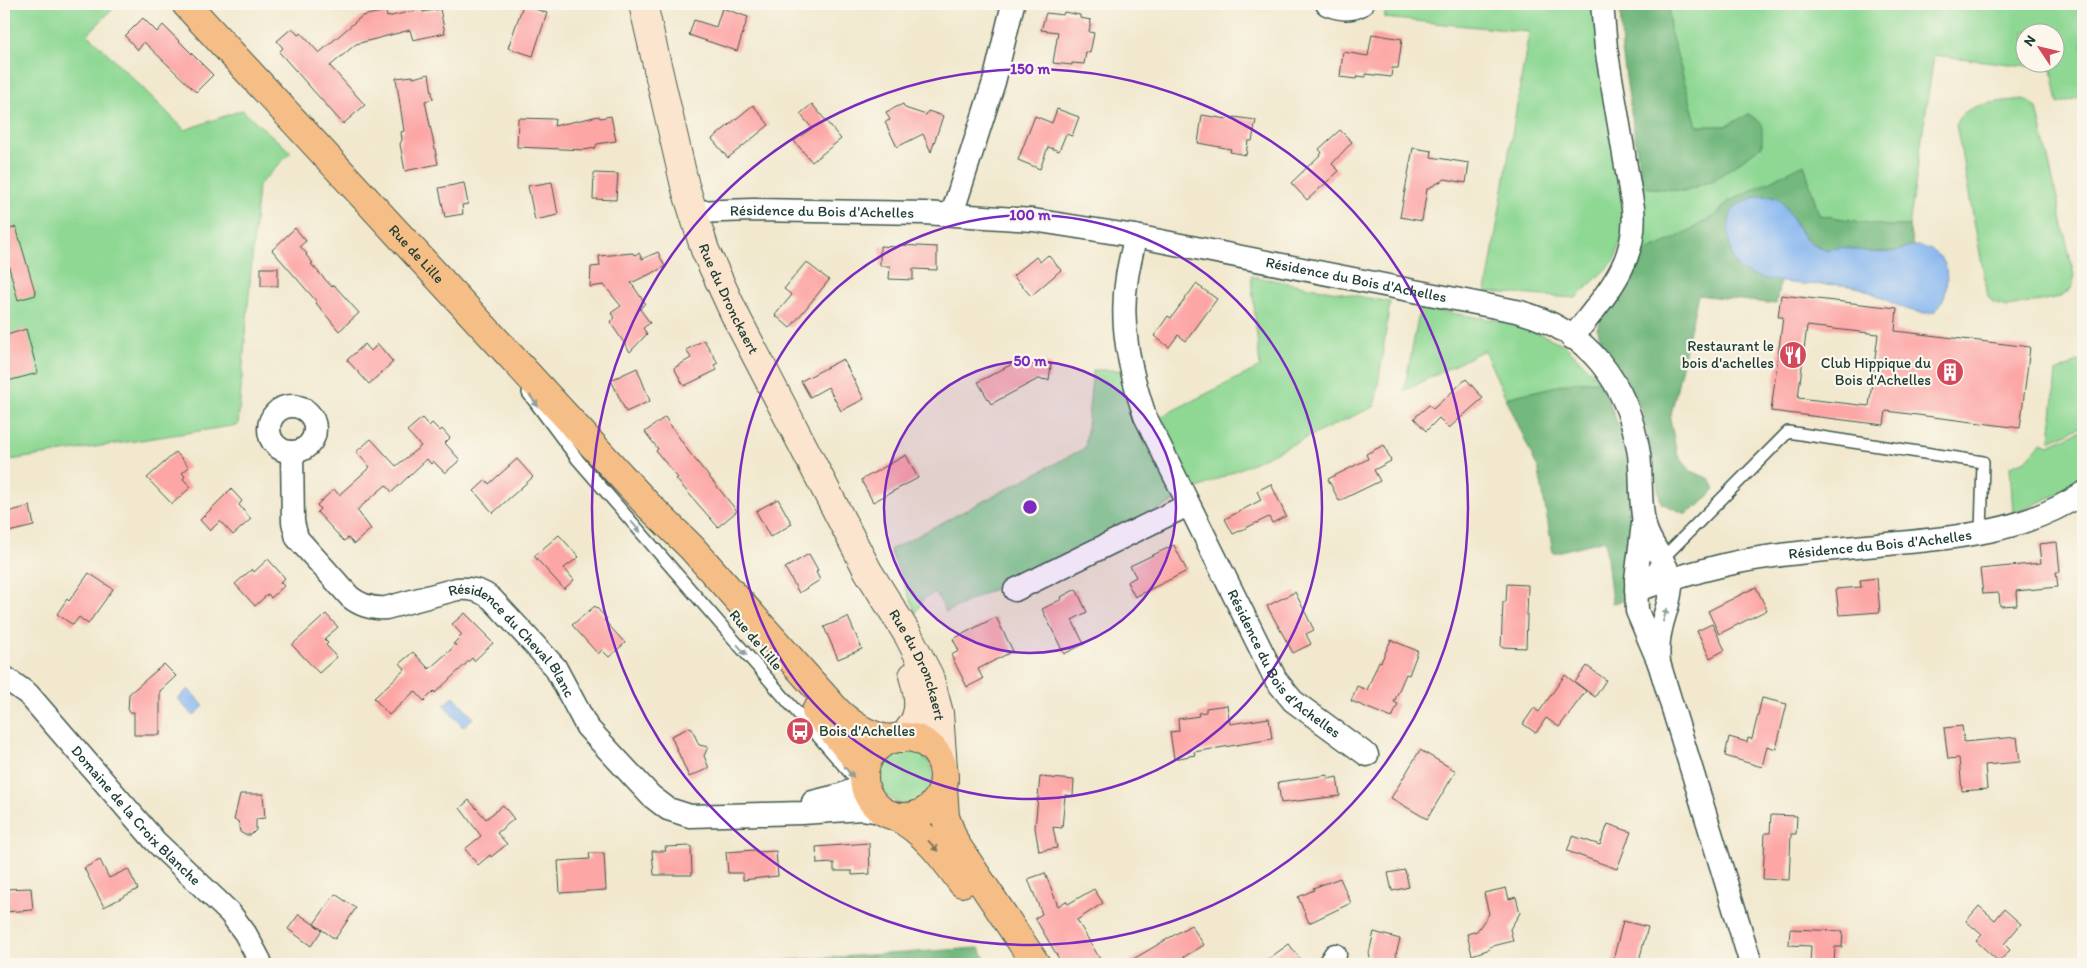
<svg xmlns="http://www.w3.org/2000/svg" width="2087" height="968" viewBox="0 0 2087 968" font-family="Itim,sans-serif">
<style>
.green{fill:#8fd894;stroke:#578a64;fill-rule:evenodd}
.forest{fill:#73b87e;stroke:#497a59}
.water{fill:#84b5f0;stroke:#527992}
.building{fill:#fca6a5;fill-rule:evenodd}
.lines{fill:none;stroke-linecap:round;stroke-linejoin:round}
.lane-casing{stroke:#3e574b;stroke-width:14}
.street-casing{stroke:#3e574b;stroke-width:25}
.secondary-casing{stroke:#3e574b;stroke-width:30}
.primary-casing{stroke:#3e574b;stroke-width:30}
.lane{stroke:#fff;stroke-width:11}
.street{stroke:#fff;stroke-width:22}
.secondary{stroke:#fbe5cf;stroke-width:28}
.primary{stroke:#f6be87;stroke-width:28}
.oneway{fill:#8f9e9a}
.oneway2{fill:#807759}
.ring{fill:none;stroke:#7b2cbf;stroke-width:2.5}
.labels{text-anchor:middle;stroke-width:4.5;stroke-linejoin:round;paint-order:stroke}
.street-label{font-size:15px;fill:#1f3d34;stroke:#fbf7ec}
.poi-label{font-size:15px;fill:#1f3d34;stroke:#fbf7ec;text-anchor:end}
.centre{fill:#7b2cbf;stroke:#fbf7ec;stroke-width:2.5}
.ring-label{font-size:15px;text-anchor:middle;font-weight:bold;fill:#7b2cbf;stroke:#fbf7ec;stroke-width:4.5;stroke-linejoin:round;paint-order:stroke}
</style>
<rect width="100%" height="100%" fill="#fbf7ec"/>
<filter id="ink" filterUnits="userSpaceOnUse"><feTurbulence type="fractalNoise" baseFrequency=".02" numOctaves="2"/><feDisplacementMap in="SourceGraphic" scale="10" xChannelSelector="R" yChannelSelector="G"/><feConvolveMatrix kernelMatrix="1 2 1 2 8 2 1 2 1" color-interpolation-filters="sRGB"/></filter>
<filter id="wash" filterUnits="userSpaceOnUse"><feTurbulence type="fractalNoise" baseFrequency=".0096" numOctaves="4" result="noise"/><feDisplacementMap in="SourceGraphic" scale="20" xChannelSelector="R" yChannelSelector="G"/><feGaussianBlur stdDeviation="1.12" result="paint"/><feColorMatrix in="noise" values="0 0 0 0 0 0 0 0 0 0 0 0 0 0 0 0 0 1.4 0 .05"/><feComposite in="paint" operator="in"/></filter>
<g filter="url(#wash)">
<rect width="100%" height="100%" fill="#f1e8ce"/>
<g class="green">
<polygon points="4,4 118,4 88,34 185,130 242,110 291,152 258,186 238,425 4,461"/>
<polygon points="1395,4 1597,4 1625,227 1615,260 1576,298 1486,292 1529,32 1384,18 1388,5"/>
<path d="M1669,4H2083V96L2058,104L2052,69L1934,55L1909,226H1886L1819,215L1804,165L1728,202L1716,215L1676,238L1637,255L1645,230L1642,187L1684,191L1714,180L1762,146L1749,114L1726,126H1697L1670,30ZM2024,32H2054V62H2024Z"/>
<path d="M2022,99L2029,101L2037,108L2074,276L2073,286L2068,292L2060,297L2008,307L1993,303L1988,296L1956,124C1963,102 2002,102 2022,99Z"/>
<polygon points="1251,276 1390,302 1375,406 1192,491 1154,420 1260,367"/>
<polygon points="1420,308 1514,323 1565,345 1600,381 1574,382 1506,398 1484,350 1404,391"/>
<polygon points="2083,359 2083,426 2050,441 2056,372"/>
<polygon points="1093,370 1123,370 1178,500 946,612 936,593 924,598 916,613 890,550 1085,448"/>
<polygon points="2083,430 2083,481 2069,489 2013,514 2010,466 2026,460 2042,442 2049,445"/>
<circle cx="906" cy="777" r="27"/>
</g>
<g class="forest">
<polygon points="1620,4 1669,4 1670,30 1697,126 1726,126 1749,114 1762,124 1762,146 1714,180 1684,191 1642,187 1622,50"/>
<path d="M1804,164L1819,215L1886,226H1909L1913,246L1897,251L1863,252L1847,247L1829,250L1818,247L1804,236L1778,198C1763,191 1734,201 1730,218C1728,223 1730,229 1730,233C1731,247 1728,260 1740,269C1750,277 1768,279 1780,281L1776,304L1698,295L1670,419L1677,454L1691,471L1710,479L1715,489L1700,505L1686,514L1661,503L1641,408L1604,349L1597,328L1615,292L1637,255L1676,238L1716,215L1728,202Z"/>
<polygon points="1600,381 1623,436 1634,499 1628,600 1612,603 1605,540 1553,553 1539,471 1506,398 1574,382"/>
<polygon points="979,948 989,964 729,964"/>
</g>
<g class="water">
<path d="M1760,196H1772L1778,198C1793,212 1796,235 1815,246C1830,254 1837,245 1848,248C1863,251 1881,255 1897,251C1907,249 1915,243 1926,248C1933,250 1943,257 1945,265C1949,278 1947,313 1927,313C1904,313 1881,295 1860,288C1841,283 1823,285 1803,284C1786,283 1754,279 1741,270C1728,261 1725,221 1733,210C1739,201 1751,199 1760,196Z"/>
<polygon points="188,689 204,706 193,716 178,699"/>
<polygon points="454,696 473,718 463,727 444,705"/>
</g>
<g id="blocks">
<g class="building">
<polygon points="523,5 547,13 533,56 508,48"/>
<polygon points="722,8 748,17 737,51 689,35 694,20 716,27"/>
<polygon points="422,9 423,12 440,9 445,33 413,40 410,30 356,44 330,66 365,105 343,124 279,52 283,48 277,41 292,28 298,35 301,33 319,53 362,16 386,11 387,17"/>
<polygon points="1064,12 1080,15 1080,18 1091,20 1089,32 1094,33 1090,53 1086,52 1084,64 1072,63 1072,65 1053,63 1058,32 1041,30 1046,13 1063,15"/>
<polygon points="143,18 157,32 163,25 213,75 196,92 144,42 138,50 125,36"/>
<polygon points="1372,34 1402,39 1398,68 1392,68 1391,77 1366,74 1366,77 1357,76 1356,79 1340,77 1343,52 1368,56"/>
<polygon points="429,74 433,99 425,101 438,164 405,171 400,144 402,140 401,132 404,131 396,78 413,76 413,78"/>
<polygon points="812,104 841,139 812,162 794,141 812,128 800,114"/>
<polygon points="903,104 905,108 926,115 928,111 943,116 931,152 923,134 897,147 885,122 890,120 886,112"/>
<polygon points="753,105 769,125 728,158 712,139"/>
<polygon points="1057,109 1079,117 1072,136 1066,134 1059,151 1048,147 1040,169 1018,160 1035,116 1052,123"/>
<polygon points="1202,115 1233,120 1234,117 1256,120 1252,141 1248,141 1246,155 1230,152 1231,149 1198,143"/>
<polygon points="599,116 600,118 611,116 616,141 597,144 595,148 584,150 517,147 518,118 555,119 554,126"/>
<polygon points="1340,130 1352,142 1332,164 1339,171 1307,200 1291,183 1322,153 1319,149"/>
<polygon points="1413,148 1432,151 1431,157 1469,163 1466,183 1445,179 1427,189 1422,221 1400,217"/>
<polygon points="594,173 618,174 616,200 593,199"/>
<polygon points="552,182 558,215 535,220 528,186"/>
<polygon points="464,183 468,204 462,205 463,214 445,217 439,188"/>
<polygon points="16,227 36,295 18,300 4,249 4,231"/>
<polygon points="295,228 306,241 300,246 307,254 306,255 313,263 311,264 332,287 334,285 359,313 339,331 316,303 317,302 272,250"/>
<polygon points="899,245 937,247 937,270 913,269 913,280 889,279 890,266 880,266 880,246 898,247"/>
<polygon points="658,252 665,267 631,283 645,303 640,309 650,323 643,328 647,334 630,352 610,322 615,318 611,313 621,306 604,285 590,287 591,267 600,266 599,256 633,253 634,255 639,253 642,259"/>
<polygon points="1048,255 1061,270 1031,296 1013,276 1036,257 1040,262"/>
<polygon points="806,262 829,280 790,328 775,315 792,295 784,289"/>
<rect x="261" y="268" width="17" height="18"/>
<polygon points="1196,284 1217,299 1186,341 1178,335 1169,347 1154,336 1168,316 1171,318"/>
<path d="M1781,295L1897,308L1895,331L2030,347L2020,428L1886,411L1884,425L1771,411L1783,317H1778ZM1807,326L1878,334L1869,406L1798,398Z"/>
<polygon points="26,329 38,373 4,382 4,336"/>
<polygon points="704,340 718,363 714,365 717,370 684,386 674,368 691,358 686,350"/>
<polygon points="365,344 371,351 378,344 393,362 369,384 347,360"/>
<polygon points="843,359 864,399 841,411 828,387 810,397 801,381"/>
<polygon points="1018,361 1051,364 1049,380 1038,379 991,404 978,382"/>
<polygon points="637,368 650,401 626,412 611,380"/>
<polygon points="1466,379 1483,398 1449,428 1439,418 1426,431 1414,418 1429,405 1433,409"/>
<polygon points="665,417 689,452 737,511 718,527 676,479 678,478 656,451 658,449 645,432"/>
<polygon points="422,418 429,426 432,423 440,431 442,429 450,438 445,443 460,460 445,473 433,461 431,464 427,459 392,492 386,485 357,510 371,529 354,544 348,538 344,541 317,512 320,509 317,505 334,489 339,495 370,467 356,452 371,439 396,466 421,446 407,431"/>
<polygon points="1384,445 1391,461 1374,470 1380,481 1339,501 1328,479 1368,459 1366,454"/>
<polygon points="176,452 189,467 182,473 185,476 183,479 191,487 172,504 147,478"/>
<polygon points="906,455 918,478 873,502 861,480"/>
<polygon points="517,459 533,477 493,513 474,491 486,480 489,484"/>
<polygon points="1271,484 1286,516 1272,523 1269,517 1233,534 1225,519 1261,500 1257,491"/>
<polygon points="231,489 242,501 239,505 251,519 233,535 220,521 210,531 200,520"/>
<polygon points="778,499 792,524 770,537 756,511"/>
<polygon points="30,506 34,526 4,533 4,513"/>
<polygon points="559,535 579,557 564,568 574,580 564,589 534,556"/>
<polygon points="2057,542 2060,572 2056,572 2058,587 2016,591 2017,605 2000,606 1999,593 1983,594 1980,569 2041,563 2039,544"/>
<polygon points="1174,545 1187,571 1135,597 1127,582 1136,577 1130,566"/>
<polygon points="809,554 818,570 816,572 820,580 799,593 785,568"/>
<polygon points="268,559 285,578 280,582 284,586 271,598 268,594 255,606 235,584 252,569 254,572"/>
<polygon points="89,573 113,589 88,624 79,617 73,625 57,614 67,599 69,601"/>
<polygon points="1877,578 1880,612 1839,615 1836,589 1861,587 1860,580"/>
<polygon points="1507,584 1528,585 1526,648 1501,647 1503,602 1506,602"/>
<polygon points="1756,587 1767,610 1719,634 1708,611"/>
<polygon points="1076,589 1087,612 1072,620 1084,644 1064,654 1042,609 1062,599 1061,597"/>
<polygon points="1295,592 1314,630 1306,634 1311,644 1293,653 1267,606"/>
<polygon points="595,606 607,619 604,620 625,643 609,657 602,650 598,654 572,625"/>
<polygon points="465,613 487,635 486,636 493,643 474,661 472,658 435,693 434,691 424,701 415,691 389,715 374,698 405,669 400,663 413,652 429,669 456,645 453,644 462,635 452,624"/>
<polygon points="326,614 338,627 324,639 328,643 326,645 337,657 319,673 292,645"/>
<polygon points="848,617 862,649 838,659 824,627"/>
<polygon points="996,617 1013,651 978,669 983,679 967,687 951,655 959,651 953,639"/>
<polygon points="1712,624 1725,650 1710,658 1697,631"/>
<polygon points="1391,640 1418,651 1409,675 1406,674 1394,702 1398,704 1392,718 1351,701 1357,686 1367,690 1379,661 1381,662"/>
<polygon points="164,664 176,676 160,691 160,735 134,735 134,712 128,712 129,694"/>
<polygon points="1587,666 1606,680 1595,697 1575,682"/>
<polygon points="1565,675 1586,691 1559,727 1546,718 1536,733 1523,724 1534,708 1539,712"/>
<polygon points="1762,698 1787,704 1776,749 1767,746 1762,767 1725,756 1729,737 1747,742 1748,738 1752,739"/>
<polygon points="1227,705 1230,724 1269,718 1272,739 1194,752 1195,755 1174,759 1170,732 1179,731 1178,719 1199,716 1198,713 1206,712 1206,708"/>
<polygon points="1962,726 1964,742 2017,737 2020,762 1985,765 1987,789 1962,791 1959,758 1948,759 1944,728"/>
<polygon points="691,727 699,745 708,747 704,756 709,768 689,777 671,736"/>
<polygon points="1420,750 1456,771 1427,819 1391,798"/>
<polygon points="1328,775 1328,779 1337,777 1340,796 1281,803 1278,782"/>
<polygon points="1040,777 1074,780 1073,796 1065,795 1062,828 1053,827 1057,848 1039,851 1035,828"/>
<polygon points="240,794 263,794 265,818 256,819 256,830 251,835 245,835 240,832 238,821 234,820"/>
<polygon points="469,800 486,819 503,805 514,819 497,833 507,844 491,857 490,855 478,865 465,849 481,836 460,808"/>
<polygon points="1771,815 1797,816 1796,834 1791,834 1789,880 1763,879 1765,833 1770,833"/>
<polygon points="1608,824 1631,832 1617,869 1567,851 1573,836 1600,845"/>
<polygon points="869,843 870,874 852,875 852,871 834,871 834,863 817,864 816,847"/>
<polygon points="691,846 692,875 654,875 652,851 666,851 665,847"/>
<polygon points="755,850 756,852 776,851 778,876 743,880 743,873 728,873 726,852"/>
<polygon points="589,853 604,853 606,890 560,893 558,861 590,859"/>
<polygon points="100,860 109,878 128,869 138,889 104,907 84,868"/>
<polygon points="1405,870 1409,887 1392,891 1388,873"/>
<polygon points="1045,873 1058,906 1066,901 1068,904 1094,889 1103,903 1077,920 1103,964 1062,964 1035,918 1042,914 1028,879"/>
<polygon points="1340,878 1351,903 1309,923 1298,897 1314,890 1313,888"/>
<polygon points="31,888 33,910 4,912 4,889"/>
<polygon points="1506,888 1509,899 1516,897 1520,913 1510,929 1513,941 1489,947 1490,949 1472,955 1467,934 1477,931 1489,914 1484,893"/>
<polygon points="335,894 356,908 335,939 314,924"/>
<polygon points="1979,906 1995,920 2004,909 2021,924 2004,944 2010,950 1999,962 1976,941 1982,935 1966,921"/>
<polygon points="299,914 322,930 311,946 288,929"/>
<polygon points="1623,921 1648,927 1638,964 1612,964"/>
<polygon points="1191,925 1204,945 1172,964 1125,964"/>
<polygon points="1790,929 1843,931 1842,947 1835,947 1834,964 1810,964 1811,946 1789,945"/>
<polygon points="1374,932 1400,939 1396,954 1399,964 1371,964 1369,953"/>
<polygon points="1289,944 1304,964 1261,964"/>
</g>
</g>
</g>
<g filter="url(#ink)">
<use href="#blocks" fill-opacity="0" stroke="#3e574b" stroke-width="1"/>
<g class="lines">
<g class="lane-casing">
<g id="lane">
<polyline points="528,393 578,460 855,779"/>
<polyline points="1640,584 1661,560 1788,432 1983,462 1981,534"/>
</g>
</g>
<g class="street-casing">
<g id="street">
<path d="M1327,4C1339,9 1351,11 1362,4"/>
<path id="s1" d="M692,212L753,210L924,213L1033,220L1135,236L1516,311C1588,329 1628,383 1639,454C1642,478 1639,503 1645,526C1650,547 1670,563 1671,585C1671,600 1664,614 1661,629C1658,640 1658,652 1659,663"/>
<polyline points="952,214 994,82 1013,4"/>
<path id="s2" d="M1135,236C1133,250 1129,263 1127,277C1119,325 1130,372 1145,416L1276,680L1293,701L1367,755"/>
<path d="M1572,338C1603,298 1639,262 1633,208L1606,48L1602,4"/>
<circle cx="292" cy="429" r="23"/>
<path id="s3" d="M292,452L293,522L297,538L350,597C361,606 372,609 386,608L457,589C471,588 481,590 492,599L555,667L587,727L651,796L668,809L690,816L802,813L862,809L886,813"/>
<polyline points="1643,523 1636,579 1637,611 1659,663 1751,964"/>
<polyline points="1015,590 1188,505"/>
<path id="s4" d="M1636,590C1679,577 1722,563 1767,557C1807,551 1848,548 1888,544C1956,538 2025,532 2083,493"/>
<path id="s5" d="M4,677L28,694L155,841L230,913L245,933L260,961"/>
<polyline points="813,802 841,795 865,785"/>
<polyline points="1329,964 1335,955"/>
</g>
</g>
<g class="secondary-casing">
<g id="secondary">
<path id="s6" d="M643,4L685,186L705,250L735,315L868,571L908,635L929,676L939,713L943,768"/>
<path d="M901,738C922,720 921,701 913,676"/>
</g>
</g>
<g class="primary-casing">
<g id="primary">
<path id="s7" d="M186,4L647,504L691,547L838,712C854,727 871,738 893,739"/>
<polyline points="816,711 857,760 864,776"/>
<circle cx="904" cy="777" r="40"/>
<polyline points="943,787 945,817 955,843 1036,964"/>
<path d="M895,816C924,831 943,857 962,883"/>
</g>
</g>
<use href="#lane" class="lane"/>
<use href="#street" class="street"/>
<use href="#secondary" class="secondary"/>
<use href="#primary" class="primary"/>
</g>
<defs><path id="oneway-solid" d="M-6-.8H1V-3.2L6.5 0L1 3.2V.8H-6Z" transform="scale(1.25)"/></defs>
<g class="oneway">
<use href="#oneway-solid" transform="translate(534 401) rotate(55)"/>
<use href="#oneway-solid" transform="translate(636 527) rotate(49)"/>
<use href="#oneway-solid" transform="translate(1665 615) rotate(-73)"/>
<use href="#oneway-solid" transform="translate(742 650) rotate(49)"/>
<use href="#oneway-solid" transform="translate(849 772) rotate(48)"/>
</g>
<use class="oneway2" href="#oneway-solid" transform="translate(933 846) rotate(48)"/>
</g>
<circle cx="1030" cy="507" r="146" fill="#7b2cbf" fill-opacity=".12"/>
<g class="ring">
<circle cx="1030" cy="507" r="146"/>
<circle cx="1030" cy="507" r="292"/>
<circle cx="1030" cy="507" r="438"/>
</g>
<defs>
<g id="restaurant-disc" transform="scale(1.4375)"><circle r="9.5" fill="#d1495b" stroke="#fbf7ec"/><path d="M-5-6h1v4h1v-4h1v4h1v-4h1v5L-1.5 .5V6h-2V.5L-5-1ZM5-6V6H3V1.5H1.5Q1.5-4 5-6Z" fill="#fff"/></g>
<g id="building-disc" transform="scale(1.4375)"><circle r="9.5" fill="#d1495b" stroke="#fbf7ec"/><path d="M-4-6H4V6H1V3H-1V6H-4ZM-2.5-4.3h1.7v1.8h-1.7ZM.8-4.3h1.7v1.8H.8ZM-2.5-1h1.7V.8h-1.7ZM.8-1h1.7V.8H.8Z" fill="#fff"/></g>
<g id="bus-disc" transform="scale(1.4375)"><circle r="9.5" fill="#d1495b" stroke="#fbf7ec"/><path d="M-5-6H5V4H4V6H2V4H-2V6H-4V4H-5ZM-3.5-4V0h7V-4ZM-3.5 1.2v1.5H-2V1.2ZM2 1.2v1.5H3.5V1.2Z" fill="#fff"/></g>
</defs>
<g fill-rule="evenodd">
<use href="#restaurant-disc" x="1793" y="355"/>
<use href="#building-disc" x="1950" y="372"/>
<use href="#bus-disc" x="800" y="731"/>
</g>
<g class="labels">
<g class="street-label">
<text dy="5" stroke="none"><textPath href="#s1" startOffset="130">Résidence du Bois d'Achelles</textPath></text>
<text dy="5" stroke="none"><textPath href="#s7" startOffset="340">Rue de Lille</textPath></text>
<text dy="5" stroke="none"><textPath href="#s1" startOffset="670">Résidence du Bois d'Achelles</textPath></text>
<text dy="5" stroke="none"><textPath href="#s6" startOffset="308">Rue du Dronckaert</textPath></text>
<text dy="5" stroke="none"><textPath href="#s4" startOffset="249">Résidence du Bois d'Achelles</textPath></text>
<text transform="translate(756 640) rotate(50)" y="5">Rue de Lille</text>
<text dy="5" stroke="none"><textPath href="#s3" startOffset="355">Résidence du Cheval Blanc</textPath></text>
<text dy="5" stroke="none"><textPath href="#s2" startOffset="470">Résidence du Bois d'Achelles</textPath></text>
<text dy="5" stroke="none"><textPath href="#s6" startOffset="721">Rue du Dronckaert</textPath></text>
<text dy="5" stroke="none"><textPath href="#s5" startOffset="192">Domaine de la Croix Blanche</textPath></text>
</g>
<g class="poi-label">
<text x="1774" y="351">Restaurant le<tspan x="1774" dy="17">bois d'achelles</tspan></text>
<text x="1931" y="368">Club Hippique du<tspan x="1931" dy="17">Bois d'Achelles</tspan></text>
<text x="819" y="736" text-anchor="start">Bois d'Achelles</text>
</g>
</g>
<circle cx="1030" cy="507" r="8" class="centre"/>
<g class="ring-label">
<text x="1030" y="74">150 m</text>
<text x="1030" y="220">100 m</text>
<text x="1030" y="366">50 m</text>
</g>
<rect width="2087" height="968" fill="none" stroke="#fbf7ec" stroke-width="20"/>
<g transform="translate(2040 48) rotate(305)"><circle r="24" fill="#fbf7ec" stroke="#a3ada2"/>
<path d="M0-4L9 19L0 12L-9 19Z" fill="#d1495b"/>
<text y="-8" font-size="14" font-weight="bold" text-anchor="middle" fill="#1f3d34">N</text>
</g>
</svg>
